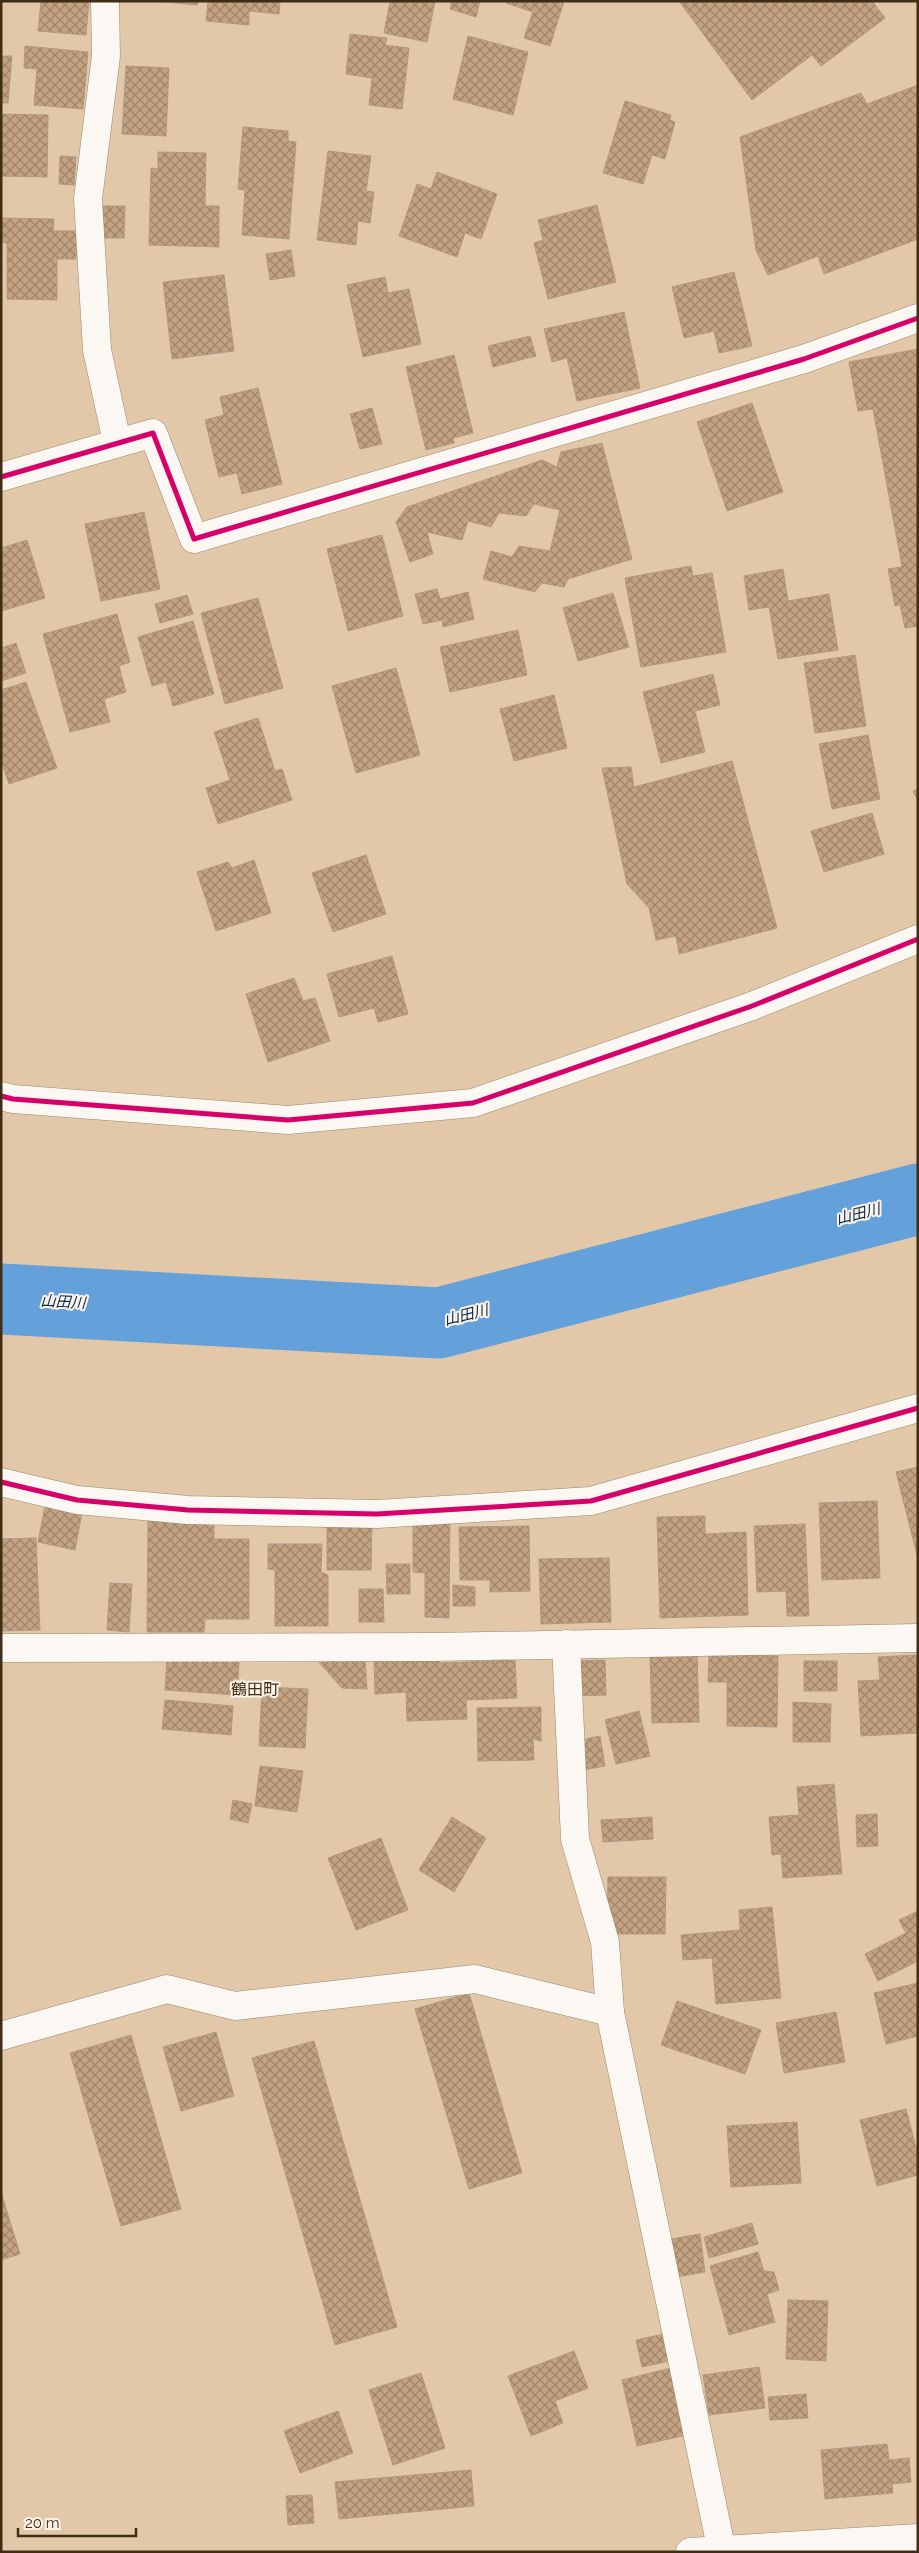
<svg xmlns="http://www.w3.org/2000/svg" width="919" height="2553" viewBox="0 0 919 2553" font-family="Raleway,'Noto Sans JP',sans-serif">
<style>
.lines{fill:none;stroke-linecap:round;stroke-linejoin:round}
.river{stroke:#64a1da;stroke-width:71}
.building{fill:url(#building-cross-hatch);stroke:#b09984}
.minor-casing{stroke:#9a866c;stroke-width:29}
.tertiary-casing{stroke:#9a866c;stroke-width:29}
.primary-casing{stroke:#9a866c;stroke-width:29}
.minor{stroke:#fbf7f2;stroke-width:28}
.tertiary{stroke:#fbf7f2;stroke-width:28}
.primary{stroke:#fbf7f2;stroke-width:28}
.cycleway-casing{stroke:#fdf3e8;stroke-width:8}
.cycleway{stroke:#d6006c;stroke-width:5}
.labels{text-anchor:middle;stroke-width:4;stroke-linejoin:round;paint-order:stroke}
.water-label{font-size:15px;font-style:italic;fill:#032a4f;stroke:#fdf3e8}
.quarter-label{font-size:16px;fill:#402d15;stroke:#fdf3e8}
</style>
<defs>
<pattern id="building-cross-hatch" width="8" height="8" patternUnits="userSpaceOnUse" patternTransform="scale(1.25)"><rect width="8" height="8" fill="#c3a282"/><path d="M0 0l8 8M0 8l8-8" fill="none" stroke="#a08469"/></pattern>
</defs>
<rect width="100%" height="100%" fill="#e2c8a8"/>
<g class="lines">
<polyline class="river" points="1,1299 439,1323 918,1199"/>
</g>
<g class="building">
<polygon points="41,1 89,1 86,35 38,31"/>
<polygon points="155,1 198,1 197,5"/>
<polygon points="208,1 280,1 279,14 249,11 249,25 206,21"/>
<polygon points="390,1 435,1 427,42 384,33"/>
<polygon points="452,1 480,1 476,17 450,9"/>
<polygon points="507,1 564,1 550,46 524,38 533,12 506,3"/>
<polygon points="679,1 872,1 885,18 821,66 812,55 752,100"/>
<polygon points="350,34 387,38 385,45 409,48 402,109 369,105 372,78 346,74"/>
<polygon points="468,36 528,52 513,115 453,99"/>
<polygon points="25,46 88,52 83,109 34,105 37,69 24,68"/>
<polygon points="1,56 12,56 8,103 1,103"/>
<polygon points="126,66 169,68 166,136 122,134"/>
<polygon points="918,85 918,239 824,274 818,256 768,275 756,250 740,137 861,93 867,104"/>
<polygon points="625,101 671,115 670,120 675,122 665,159 652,155 643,184 603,173"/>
<polygon points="1,114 48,115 47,177 1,176"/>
<polygon points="243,127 288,131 288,141 296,142 289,239 242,235 245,190 238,189"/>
<polygon points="328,151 371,156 366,191 374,192 370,223 358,221 356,245 317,240"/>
<polygon points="158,152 206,153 205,206 219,206 219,247 149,245 151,168 158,169"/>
<polygon points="60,156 76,157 74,185 59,184"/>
<polygon points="437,172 497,194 481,239 465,233 457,257 399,236 417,184 431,189"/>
<polygon points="597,205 616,282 548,299 534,243 543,240 538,220"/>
<polygon points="103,206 125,206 124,238 102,238"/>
<polygon points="1,218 54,219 53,231 77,231 76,259 57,259 57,300 7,299 7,243 1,242"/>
<polygon points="291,250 295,276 270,280 266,254"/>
<polygon points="734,272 752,346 719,353 714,331 684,338 672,287"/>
<polygon points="224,275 234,351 172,359 163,282"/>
<polygon points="385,277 388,293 409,289 421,344 363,357 347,285"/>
<polygon points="624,312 640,388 577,401 567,358 552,362 544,329"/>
<polygon points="530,336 536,356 493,367 488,346"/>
<polygon points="918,349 918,601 895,606 888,569 902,567 873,409 858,411 849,362"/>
<polygon points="454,355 473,433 453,438 454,443 426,450 406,367"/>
<polygon points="258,388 282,484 242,494 237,473 219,477 205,420 224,415 220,397"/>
<polygon points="752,403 783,492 727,511 697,422"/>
<polygon points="372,408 382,444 360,449 350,414"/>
<polygon points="602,443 632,559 568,579 564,587 542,583 535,592 483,579 491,551 512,557 519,546 550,551 560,510 534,504 526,516 499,513 491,527 468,521 462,540 427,532 433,554 410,562 396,522 407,507 542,460 557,467 561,452"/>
<polygon points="144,512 160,589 101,601 85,524"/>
<polygon points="382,535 403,616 348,631 327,549"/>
<polygon points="27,540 45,598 1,611 1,548"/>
<polygon points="691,566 693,576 712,573 726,652 641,667 625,578"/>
<polygon points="783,569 788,601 829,594 838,650 778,659 769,607 749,610 744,576"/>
<polygon points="437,589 440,599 468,592 474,619 443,627 442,620 423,624 415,594"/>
<polygon points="613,593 629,647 578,661 563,608"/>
<polygon points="187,595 193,614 160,623 155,604"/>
<polygon points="258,598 283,688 225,704 201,613"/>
<polygon points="918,601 918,626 905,628 900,605"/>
<polygon points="117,614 130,662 119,666 126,692 104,699 110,722 70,732 43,634"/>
<polygon points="193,621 214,694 173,706 166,682 152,686 138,637"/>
<polygon points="518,630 527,675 450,692 440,647"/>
<polygon points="16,643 26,673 1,681 1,648"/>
<polygon points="855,655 866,726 815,733 804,663"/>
<polygon points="396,668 420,755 356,773 332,686"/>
<polygon points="713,674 720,705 695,711 705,752 661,763 643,692"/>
<polygon points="26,682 57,768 9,784 1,761 1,690"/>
<polygon points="554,695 567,748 514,761 500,709"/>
<polygon points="258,718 275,771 282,769 292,800 218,824 206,788 230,780 214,732"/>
<polygon points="868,735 880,799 832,809 819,744"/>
<polygon points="732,761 777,928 679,954 676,936 656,940 649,908 627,884 602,768 631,767 634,787"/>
<polygon points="918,789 918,801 913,791"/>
<polygon points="872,813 884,854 824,872 811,831"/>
<polygon points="366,855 386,914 333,932 312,873"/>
<polygon points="254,860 271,913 216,931 197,872 228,862 232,868"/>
<polygon points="392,956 408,1014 378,1022 374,1008 339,1017 327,974"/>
<polygon points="294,978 303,1001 315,998 330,1041 268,1062 246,994"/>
<polygon points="918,1467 918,1559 896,1472"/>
<polygon points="877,1501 880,1578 822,1580 819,1503"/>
<polygon points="45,1506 82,1513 75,1550 38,1542"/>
<polygon points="705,1516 705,1534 746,1532 748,1615 660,1618 657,1517"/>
<polygon points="413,1518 450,1518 449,1618 425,1617 425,1573 413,1572"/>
<polygon points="148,1520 214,1520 214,1539 249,1539 249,1619 205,1619 204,1632 147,1632"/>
<polygon points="327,1524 372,1525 371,1570 327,1570"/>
<polygon points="805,1524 809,1616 787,1616 786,1591 757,1592 754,1526"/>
<polygon points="529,1526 530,1591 490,1592 490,1580 460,1580 459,1527"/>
<polygon points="36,1538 40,1630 1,1631 1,1539"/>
<polygon points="268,1544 322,1544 321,1572 328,1575 328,1626 275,1626 275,1570 268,1569"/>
<polygon points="609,1558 611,1622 541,1624 539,1559"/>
<polygon points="386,1564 410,1564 410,1594 387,1594"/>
<polygon points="110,1583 132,1584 129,1632 107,1630"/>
<polygon points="453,1585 475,1587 475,1606 453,1606"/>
<polygon points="359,1589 383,1589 384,1622 359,1622"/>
<polygon points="697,1653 699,1722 652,1723 650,1654"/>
<polygon points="439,1655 440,1663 515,1660 517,1698 466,1700 467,1719 407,1721 406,1692 375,1694 374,1658"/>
<polygon points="709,1655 778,1656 777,1727 727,1726 727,1682 708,1682"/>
<polygon points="916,1655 918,1733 861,1736 858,1681 880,1680 878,1657"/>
<polygon points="167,1657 239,1662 237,1695 165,1690"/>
<polygon points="316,1659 365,1660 367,1689 342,1688"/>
<polygon points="605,1660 606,1695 573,1696 573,1661"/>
<rect x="804" y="1661" width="33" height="30"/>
<polygon points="262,1687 308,1689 305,1748 259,1746"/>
<polygon points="165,1700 233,1706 231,1735 162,1729"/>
<polygon points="793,1702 831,1704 830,1742 793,1742"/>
<polygon points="541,1707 541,1741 533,1739 534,1760 478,1761 477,1708"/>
<polygon points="639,1711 650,1756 616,1764 605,1720"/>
<polygon points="600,1736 605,1766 578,1771 571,1742"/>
<polygon points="260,1766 303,1771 297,1812 255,1806"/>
<polygon points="834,1784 842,1874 783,1878 781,1854 772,1855 769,1817 799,1815 797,1787"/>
<polygon points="233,1800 252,1804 248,1823 230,1819"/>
<polygon points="877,1814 878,1846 857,1847 856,1815"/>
<polygon points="452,1817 486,1838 454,1892 419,1870"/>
<polygon points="652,1817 653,1839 603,1842 601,1820"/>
<polygon points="381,1838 408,1910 356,1930 328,1858"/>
<polygon points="608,1877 666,1877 665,1934 607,1934"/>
<polygon points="772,1907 781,1998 716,2004 712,1958 683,1960 681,1935 740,1930 739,1910"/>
<polygon points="918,1911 918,1961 878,1981 865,1954 906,1933 899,1920"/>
<polygon points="918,1983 918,2036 886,2044 874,1993"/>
<polygon points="469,1993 522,2173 469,2189 415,2009"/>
<polygon points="677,2001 761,2030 745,2074 661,2045"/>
<polygon points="836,2012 845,2062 784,2073 776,2023"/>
<polygon points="216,2032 234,2096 181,2111 163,2047"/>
<polygon points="131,2035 181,2209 121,2226 70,2053"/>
<polygon points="314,2041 397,2327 335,2345 252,2058"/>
<polygon points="906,2109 918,2155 918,2175 877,2186 860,2120"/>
<polygon points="797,2122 801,2183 731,2187 727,2126"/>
<polygon points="1,2192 20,2254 1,2260"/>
<polygon points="752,2223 758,2244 709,2258 704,2237"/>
<polygon points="700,2234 705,2272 677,2277 671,2239"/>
<polygon points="758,2252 764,2271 774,2272 779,2290 767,2294 775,2322 729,2335 710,2266"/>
<polygon points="788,2300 828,2301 826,2361 786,2359"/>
<polygon points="668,2333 674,2360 642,2367 636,2340"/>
<polygon points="574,2351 588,2388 555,2401 563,2423 531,2436 508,2376"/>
<polygon points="759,2367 765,2408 709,2415 703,2375"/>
<polygon points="671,2368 687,2435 637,2446 622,2380"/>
<polygon points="421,2373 445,2448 393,2465 369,2390"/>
<polygon points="806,2394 808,2418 770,2420 768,2397"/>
<polygon points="338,2411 353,2453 300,2473 284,2431"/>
<polygon points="887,2444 889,2460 909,2458 911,2482 892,2484 893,2493 825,2499 821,2450"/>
<polygon points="471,2470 474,2506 339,2519 335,2482"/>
<polygon points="312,2495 314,2523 288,2525 286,2496"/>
</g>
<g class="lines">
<g class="minor-casing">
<g id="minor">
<polyline points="105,1 106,56 88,199 97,350 117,442"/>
<polyline points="1,477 153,433 194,539 804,359 918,318"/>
<polyline points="1,1096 13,1099 288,1120 473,1103 752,1006"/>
<polyline points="1,1482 77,1500 188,1510 377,1514 591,1501 918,1408"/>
<polyline points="566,1644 575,1839 605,1942 610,2012 722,2552"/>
<polyline points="1,1648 435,1647 918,1638"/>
<polyline points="1,2036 167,1989 235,2006 475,1979 610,2012"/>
</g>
</g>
<g class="tertiary-casing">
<polyline id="tertiary" points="752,1006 918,939"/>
</g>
<g class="primary-casing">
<polyline id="primary" points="690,2552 918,2538"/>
</g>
<use href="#minor" class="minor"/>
<use href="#tertiary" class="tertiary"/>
<use href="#primary" class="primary"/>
<g class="cycleway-casing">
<g id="cycleway">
<polyline points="1,477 153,433 194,539 804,359 918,318"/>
<polyline points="1,1096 13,1099 288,1120 473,1103 752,1006 918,939"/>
<polyline points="1,1482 77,1500 188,1510 377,1514 591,1501 918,1408"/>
</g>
</g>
<use href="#cycleway" class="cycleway"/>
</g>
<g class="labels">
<g class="water-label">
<text transform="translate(858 1214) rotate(-14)" y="5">山田川</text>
<text transform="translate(63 1302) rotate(3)" y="5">山田川</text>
<text transform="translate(466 1315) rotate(-14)" y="5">山田川</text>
</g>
<g class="quarter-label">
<text x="255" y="1695">鶴田町</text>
</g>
</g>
<rect width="919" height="2553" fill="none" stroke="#402d15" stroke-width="5"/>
<path d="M18 2528v8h118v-8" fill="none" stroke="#402d15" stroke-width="2.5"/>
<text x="25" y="2528" font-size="15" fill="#402d15" stroke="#fdf3e8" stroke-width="4" paint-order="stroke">20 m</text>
</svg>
